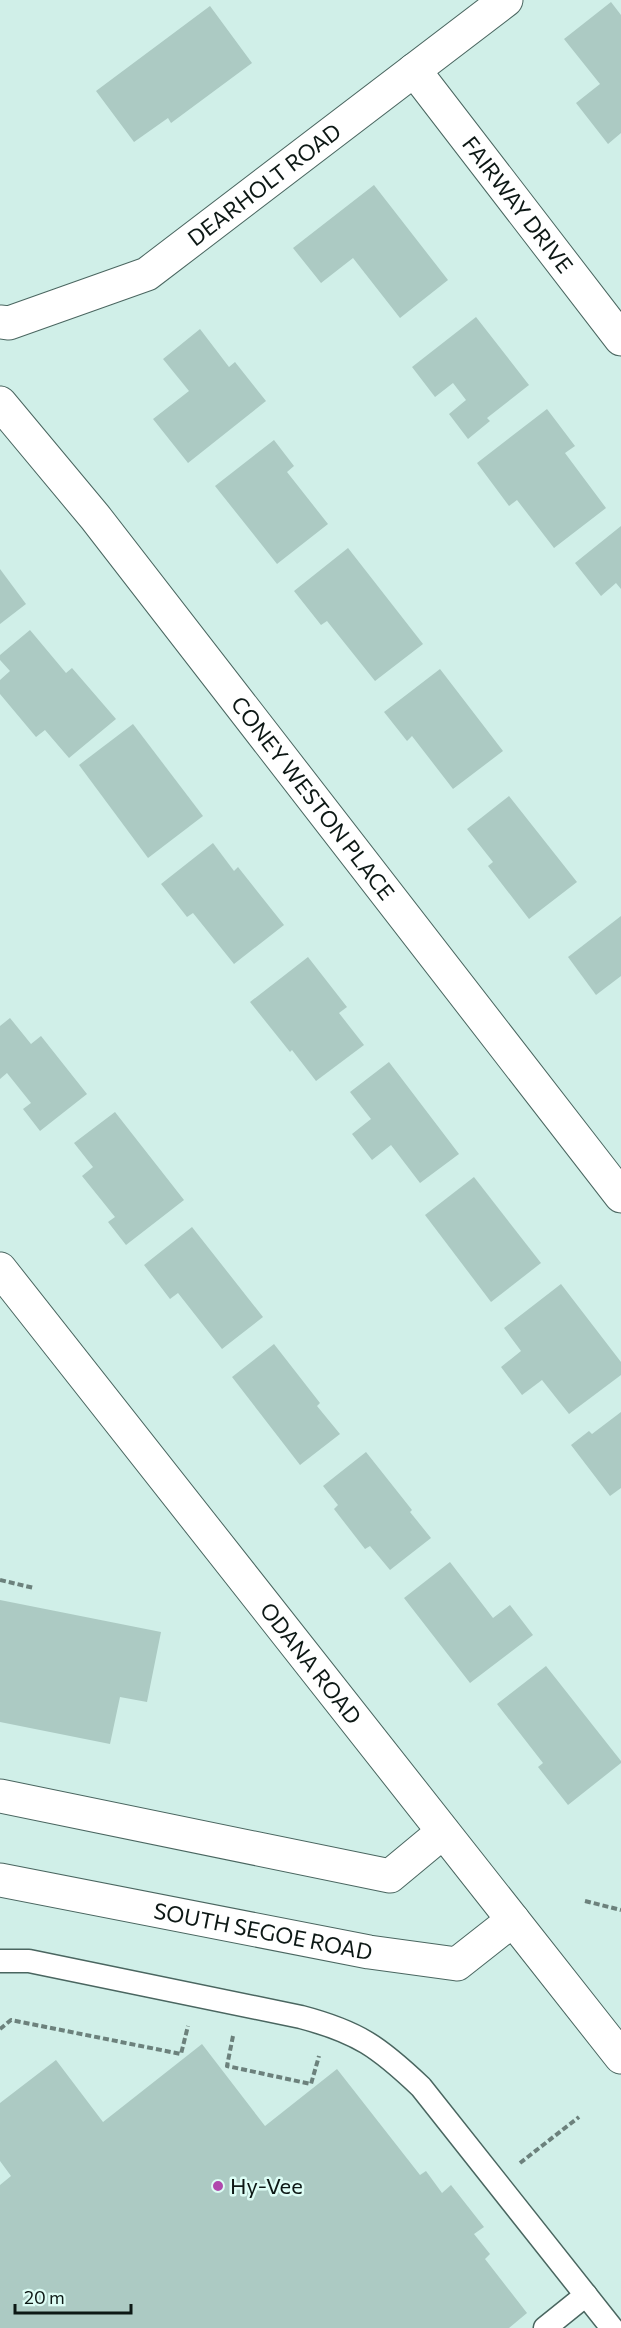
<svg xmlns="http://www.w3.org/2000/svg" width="621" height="2328" viewBox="0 0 621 2328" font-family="Commissioner,sans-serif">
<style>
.building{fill:#accac3}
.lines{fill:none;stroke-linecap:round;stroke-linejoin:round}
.lane-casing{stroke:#4a6660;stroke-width:25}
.street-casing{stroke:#4a6660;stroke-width:35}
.secondary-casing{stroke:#4a6660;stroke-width:35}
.path{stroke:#6c817c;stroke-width:4;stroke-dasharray:6 3;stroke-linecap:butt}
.lane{stroke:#fff;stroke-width:22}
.street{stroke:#fff;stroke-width:33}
.secondary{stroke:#fff;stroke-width:33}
.poi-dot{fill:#b049ad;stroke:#ddfdf5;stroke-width:2}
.labels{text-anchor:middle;stroke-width:5;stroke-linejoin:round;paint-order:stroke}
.street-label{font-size:22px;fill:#0d1815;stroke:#ddfdf5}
.poi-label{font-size:22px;fill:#0d1815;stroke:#ddfdf5;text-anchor:start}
</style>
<rect width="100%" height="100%" fill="#d0efe8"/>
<g class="building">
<polygon points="611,2 621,15 621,133 608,144 576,103 600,84 564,39"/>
<polygon points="210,6 252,63 171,123 168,118 134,142 96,91"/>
<polygon points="374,185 448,280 400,318 353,258 321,283 293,248"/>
<polygon points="476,317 529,385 487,418 490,421 468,439 449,414 466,400 453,383 435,397 412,367"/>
<polygon points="200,329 229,367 235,362 266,401 188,463 153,419 189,391 163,359"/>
<polygon points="547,409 575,446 565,453 606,508 554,548 517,500 509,506 477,463"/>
<polygon points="274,440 294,466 287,472 328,524 277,564 215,486"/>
<polygon points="621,526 621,589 616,583 601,596 575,563"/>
<polygon points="348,548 423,644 375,681 327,621 321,625 294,591"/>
<polygon points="0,569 26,604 0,624"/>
<polygon points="30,630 66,673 72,668 116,719 69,758 45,730 36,737 0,694 0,680 10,671 0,660 0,655"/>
<polygon points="440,669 503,751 453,789 412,736 407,741 384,712"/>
<polygon points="133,724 203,816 148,858 79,765"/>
<polygon points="509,796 577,882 529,919 488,866 493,862 467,829"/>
<polygon points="213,843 234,871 238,867 284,925 234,964 193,913 187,917 161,884"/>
<polygon points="621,916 621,976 596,995 568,957"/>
<polygon points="308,957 347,1007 339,1013 364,1045 316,1081 292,1050 290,1052 250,1002"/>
<polygon points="10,1018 31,1044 41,1036 87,1094 40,1131 23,1109 31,1103 7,1073 0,1079 0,1026"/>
<polygon points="389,1062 459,1154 420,1183 391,1145 372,1160 352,1134 371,1119 350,1092"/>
<polygon points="115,1112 184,1200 126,1245 108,1222 115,1217 82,1176 93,1167 74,1143"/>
<polygon points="474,1177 541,1263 491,1302 425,1215"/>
<polygon points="192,1227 263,1317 222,1349 178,1293 170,1299 144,1265"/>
<polygon points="561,1284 621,1362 621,1375 569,1414 542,1380 522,1395 501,1367 521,1351 504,1328"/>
<polygon points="274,1344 320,1403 317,1406 340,1434 300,1465 232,1377"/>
<polygon points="621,1412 621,1488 610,1496 571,1445 589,1431 592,1434"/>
<polygon points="366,1452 412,1510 410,1512 431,1538 390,1570 370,1546 365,1549 334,1509 338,1505 323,1486"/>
<polygon points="450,1562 493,1618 510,1605 533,1635 470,1683 404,1598"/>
<polygon points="0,1600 161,1632 147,1702 120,1697 110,1744 0,1722"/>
<polygon points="546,1666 621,1761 621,1763 568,1805 538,1767 543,1763 497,1704"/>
<polygon points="202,2044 265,2126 337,2069 420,2175 426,2171 442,2193 451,2185 484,2227 474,2234 490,2254 485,2259 527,2313 509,2328 0,2328 0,2185 11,2176 0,2161 0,2103 56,2060 103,2122"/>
</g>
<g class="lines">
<g class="lane-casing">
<g id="lane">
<path d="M0,1961H29L301,2017C358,2032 379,2047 421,2087L612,2328"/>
<polyline points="545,2328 586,2295"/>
</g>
</g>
<g class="street-casing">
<g id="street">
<path id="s1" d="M414,70L621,339"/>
<path id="s2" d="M0,322L9,323L147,274L506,0"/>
<path id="s3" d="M0,403L95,517L621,1196"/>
</g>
</g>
<g class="secondary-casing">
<g id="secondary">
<path id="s4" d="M0,1269L621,2057"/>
<polyline points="0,1796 390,1876 443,1832"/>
<path id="s5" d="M0,1880L369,1952L457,1964L513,1920"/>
</g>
</g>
<g class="path">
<polyline points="0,1580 34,1588"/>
<polyline points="585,1901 621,1910"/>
<polyline points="0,2029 11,2020 181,2054 188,2026"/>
<polyline points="233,2036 227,2066 311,2084 319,2056"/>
<polyline points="520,2163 579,2117"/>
</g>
<use href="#lane" class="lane"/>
<use href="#street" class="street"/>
<use href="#secondary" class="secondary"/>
</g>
<circle class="poi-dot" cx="218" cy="2186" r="6"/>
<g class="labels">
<g class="street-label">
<text dy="8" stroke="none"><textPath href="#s2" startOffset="303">DEARHOLT ROAD</textPath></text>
<text dy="8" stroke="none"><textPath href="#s1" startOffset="170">FAIRWAY DRIVE</textPath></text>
<text dy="8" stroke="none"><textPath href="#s3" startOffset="504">CONEY WESTON PLACE</textPath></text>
<text dy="8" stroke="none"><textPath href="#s4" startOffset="502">ODANA ROAD</textPath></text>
<text dy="8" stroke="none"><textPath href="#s5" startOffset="268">SOUTH SEGOE ROAD</textPath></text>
</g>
<g class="poi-label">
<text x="230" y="2194">Hy-Vee</text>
</g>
</g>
<path d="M15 2304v9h116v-9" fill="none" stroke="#0d1815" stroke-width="3"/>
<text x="24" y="2304" font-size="18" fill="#0d1815" stroke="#ddfdf5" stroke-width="4.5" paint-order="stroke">20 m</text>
</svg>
